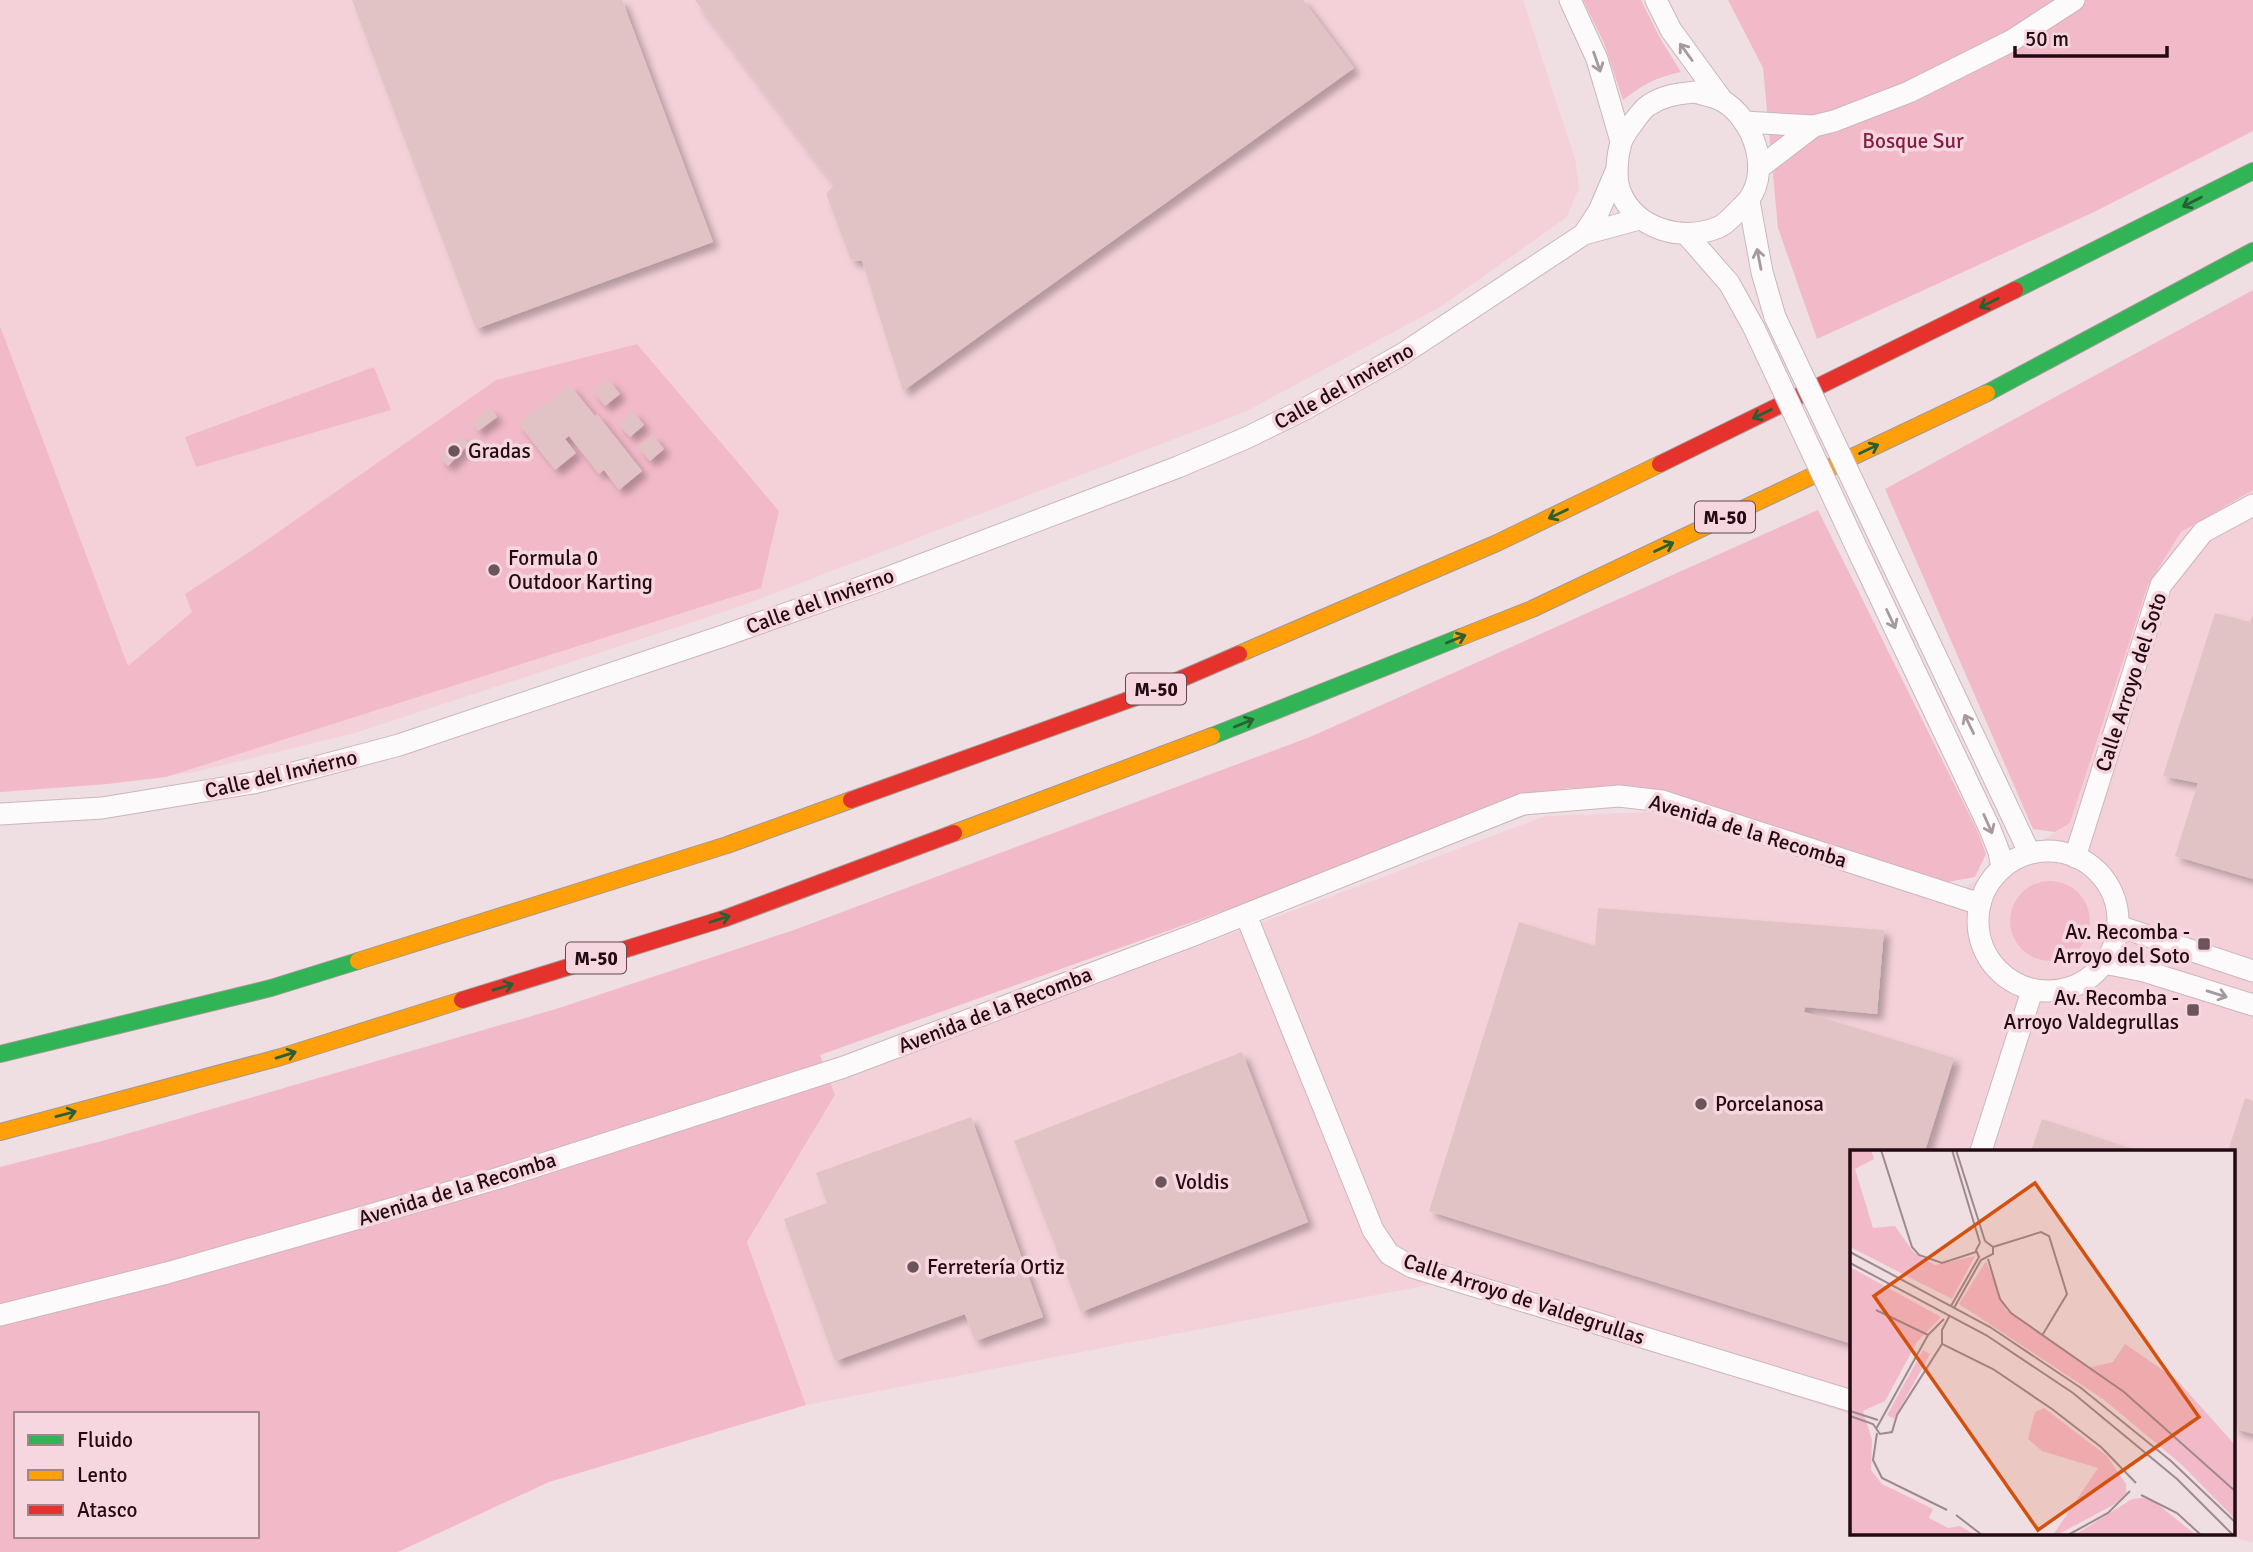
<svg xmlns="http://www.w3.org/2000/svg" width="2253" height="1552" viewBox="0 0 2253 1552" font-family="Signika,sans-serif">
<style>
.built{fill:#f4d1d9}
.green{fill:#f2bac9;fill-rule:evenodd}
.building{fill:#e2c3c5;filter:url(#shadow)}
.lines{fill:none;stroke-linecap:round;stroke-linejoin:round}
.street-casing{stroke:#cbb6bc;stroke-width:23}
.fast-casing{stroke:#a09993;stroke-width:18}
.slow-casing{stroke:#a09993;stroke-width:18}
.jam-casing{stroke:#a09993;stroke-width:18}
.street{stroke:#fdfafb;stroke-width:21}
.fast{stroke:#30b455;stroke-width:16}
.slow{stroke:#ff9f0a;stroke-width:16}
.jam{stroke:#e5322d;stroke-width:16}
.street-bridge-casing{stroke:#cbb6bc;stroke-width:23;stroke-linecap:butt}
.street-bridge{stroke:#fdfafb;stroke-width:21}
.oneway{stroke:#a69a9e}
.oneway2{stroke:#2a5f34}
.poi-dot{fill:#6b545b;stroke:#f6d7df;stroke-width:2.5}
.labels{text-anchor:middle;stroke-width:7;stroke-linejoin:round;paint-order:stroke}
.shield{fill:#f6d7df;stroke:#634850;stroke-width:2}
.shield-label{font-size:19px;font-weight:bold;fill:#240a13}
.park-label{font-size:21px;fill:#841e46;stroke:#f6d7df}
.street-label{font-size:21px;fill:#240a13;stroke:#f6d7df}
.poi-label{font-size:21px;fill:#240a13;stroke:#f6d7df;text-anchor:start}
.inset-road{fill:none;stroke:#9e898f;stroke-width:2}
.view{fill:#d4510d;fill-opacity:0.15;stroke:#d4510d;stroke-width:3.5}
.inset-edge{fill:none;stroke:#240a13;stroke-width:3.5}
</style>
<defs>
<filter id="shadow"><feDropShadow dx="6" dy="6" stdDeviation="3.5" flood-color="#0004"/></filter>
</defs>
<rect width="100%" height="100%" fill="#efdee2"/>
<g class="built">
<polygon points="0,0 1523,0 1575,159 1579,188 1567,217 1440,307 1247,411 741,606 355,733 195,772 107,784 0,792"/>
<polygon points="2253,490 2253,1543 2220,1533 2234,1533 2234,1151 1852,1151 1852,1415 1444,1282 806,1405 747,1242 835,1095 831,1084 1545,816 1653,812 1940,903 2070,823 2148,585 2181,532"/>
</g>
<g class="green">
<path d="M1583,0H1641L1661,40L1681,72C1657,77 1642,85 1623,100L1604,43Z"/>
<polygon points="1728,0 2253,0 2253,131 2094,212 1817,339 1778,228 1763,68"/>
<polygon points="2253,290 2253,490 2181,532 2148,585 2070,823 2055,832 2033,829 1885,489"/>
<polygon points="0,326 128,666 192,612 185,594 251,551 496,380 637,344 779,511 761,588 166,777 107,784 0,792"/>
<polygon points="374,367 391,410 196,467 185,437"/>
<path d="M1818,510L1978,832L1986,854L1975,877L1948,882L1668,794L1569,788L1507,799L1268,895L820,1055L835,1095L747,1242L806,1405L549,1482L398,1552H0V1167L102,1141L556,1009L794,930L1310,737ZM16,1414H257V1536H16Z"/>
<circle cx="2050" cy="921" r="40"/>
</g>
<g class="building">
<polygon points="352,0 622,0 713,242 476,329"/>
<polygon points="695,0 1303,0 1354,68 903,391 862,261 851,260 826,194 834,185"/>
<polygon points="608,379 620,394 605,406 593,391"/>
<polygon points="570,385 595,416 597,414 642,471 619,490 604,470 599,474 569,436 565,439 576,453 555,470 518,423 539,406 541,408"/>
<polygon points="490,408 497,417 478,431 472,422"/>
<polygon points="633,411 644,425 630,437 618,423"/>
<polygon points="653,435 664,449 650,461 638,447"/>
<polygon points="460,436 469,444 448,466 439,457"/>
<polygon points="2215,613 2250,622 2253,614 2253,879 2175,856 2198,783 2163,776"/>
<polygon points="1598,908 1884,930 1877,1014 1805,1007 1804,1012 1954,1058 1925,1151 1852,1151 1852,1344 1429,1211 1519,922 1595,946"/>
<polygon points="1242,1052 1308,1222 1081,1312 1014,1141"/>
<polygon points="2245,1098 2253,1101 2253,1434 2234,1428 2234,1151 2228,1151"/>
<polygon points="971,1117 1043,1317 975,1341 965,1314 835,1361 784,1219 827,1203 816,1173"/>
<polygon points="2042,1119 2138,1151 2031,1151"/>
</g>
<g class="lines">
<g class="street-casing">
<g id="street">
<polyline points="1570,0 1597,59 1621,141"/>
<polyline points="1656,0 1671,30 1722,100"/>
<path d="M1695,92C1703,95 1713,96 1721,100C1755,118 1774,177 1743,206C1736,212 1728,223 1719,227C1683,242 1635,230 1620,191C1615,178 1617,156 1621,143C1623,135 1642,109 1649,105C1664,95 1678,94 1695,92Z"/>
<polyline points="1744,122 1814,126 1834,121 1909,92 2011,41 2074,0"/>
<polyline points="1759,168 1814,126"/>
<polyline points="1749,201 1762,272 1775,317"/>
<polyline points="1584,234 1599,211 1616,171"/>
<polyline points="1687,235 1729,283 1754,328"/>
<polyline points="1885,549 2029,852"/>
<polyline points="1861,557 1990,829 1999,852 2002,868"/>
<polyline points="0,814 102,808 253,783 309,769 399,745 723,636 884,579 1178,467 1246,438 1303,410 1401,355 1584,234 1639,219"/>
<circle cx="2048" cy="921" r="70"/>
<polyline points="2075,857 2161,585 2203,532 2253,505"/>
<polyline points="1246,915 1373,1230 1389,1254 1412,1267 1852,1401"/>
<polyline points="2118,926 2253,971"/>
<polyline points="2104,963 2144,971 2253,1005"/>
<polyline points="1981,1151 2032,991"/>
<polyline points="0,1315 167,1273 499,1178 844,1067 1194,935 1523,804 1619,796 1662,801 1980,904"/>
</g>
</g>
<g class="fast-casing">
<g id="fast">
<polyline points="2015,290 2253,171"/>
<polyline points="1987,393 2253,251"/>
<polyline points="1212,736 1461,637"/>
<polyline points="0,1054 271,988 358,961"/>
</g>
</g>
<g class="slow-casing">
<g id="slow">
<polyline points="1461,637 1532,609 1987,393"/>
<polyline points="1239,654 1497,543 1660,464"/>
<polyline points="954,833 1212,736"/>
<polyline points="358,961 727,845 851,800"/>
<polyline points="0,1132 281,1057 462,1000"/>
</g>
</g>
<g class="jam-casing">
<g id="jam">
<polyline points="1660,464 2015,290"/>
<polyline points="851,800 1153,691 1239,654"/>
<polyline points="462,1000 726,918 954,833"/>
</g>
</g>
<use href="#street" class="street"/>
<use href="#fast" class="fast"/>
<use href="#slow" class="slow"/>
<use href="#jam" class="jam"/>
<g class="street-bridge-casing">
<g id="street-bridge">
<polyline points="1775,317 1885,549"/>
<polyline points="1754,328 1861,557"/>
</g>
</g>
<use href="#street-bridge" class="street-bridge"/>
</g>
<defs><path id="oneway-shaft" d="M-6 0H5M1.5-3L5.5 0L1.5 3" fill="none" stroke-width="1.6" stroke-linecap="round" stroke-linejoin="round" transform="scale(1.75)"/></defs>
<g class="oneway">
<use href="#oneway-shaft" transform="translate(1686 52) rotate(-126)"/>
<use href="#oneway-shaft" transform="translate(1597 62) rotate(71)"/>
<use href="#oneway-shaft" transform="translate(1759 259) rotate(-101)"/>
<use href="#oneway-shaft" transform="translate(1891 619) rotate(65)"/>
<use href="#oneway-shaft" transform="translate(1969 724) rotate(-116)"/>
<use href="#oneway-shaft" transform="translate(1988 824) rotate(66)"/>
<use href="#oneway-shaft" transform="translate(2217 994) rotate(17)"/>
</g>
<g class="oneway2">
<use href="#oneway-shaft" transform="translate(2192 202) rotate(153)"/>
<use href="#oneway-shaft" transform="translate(1989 303) rotate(153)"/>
<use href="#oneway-shaft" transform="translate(1762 414) rotate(154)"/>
<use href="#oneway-shaft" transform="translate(1869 449) rotate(-25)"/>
<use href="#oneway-shaft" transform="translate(1558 514) rotate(154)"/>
<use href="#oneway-shaft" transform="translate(1664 547) rotate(-25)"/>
<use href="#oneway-shaft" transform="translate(1456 639) rotate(-22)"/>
<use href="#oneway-shaft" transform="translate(1244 723) rotate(-22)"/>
<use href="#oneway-shaft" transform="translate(720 919) rotate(-18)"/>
<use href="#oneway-shaft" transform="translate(503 987) rotate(-17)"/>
<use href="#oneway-shaft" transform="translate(286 1055) rotate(-17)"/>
<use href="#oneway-shaft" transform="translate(66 1114) rotate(-15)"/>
</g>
<g class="poi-dot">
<circle cx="454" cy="451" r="7"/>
<circle cx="494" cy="570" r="7"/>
<rect x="2197" y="937" width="14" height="14" rx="3.5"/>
<rect x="2186" y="1003" width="14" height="14" rx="3.5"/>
<circle cx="1701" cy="1104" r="7"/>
<circle cx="1161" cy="1182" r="7"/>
<circle cx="913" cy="1267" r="7"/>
</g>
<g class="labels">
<g class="shield">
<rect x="1695" y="501.5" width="60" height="31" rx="5"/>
<rect x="1126" y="673.5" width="60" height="31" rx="5"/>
<rect x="566" y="942.5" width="60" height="31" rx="5"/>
</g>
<g class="shield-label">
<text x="1725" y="524">M-50</text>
<text x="1156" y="696">M-50</text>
<text x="596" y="965">M-50</text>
</g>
<g class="park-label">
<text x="1913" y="148">Bosque Sur</text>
</g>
<g class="street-label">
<text transform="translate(1344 386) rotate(-29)" y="7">Calle del Invierno</text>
<text transform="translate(820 601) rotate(-20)" y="7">Calle del Invierno</text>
<text transform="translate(2131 682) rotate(-72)" y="7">Calle Arroyo del Soto</text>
<text transform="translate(281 774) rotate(-13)" y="7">Calle del Invierno</text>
<text transform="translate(1748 831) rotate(17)" y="7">Avenida de la Recomba</text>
<text transform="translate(995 1010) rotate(-21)" y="7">Avenida de la Recomba</text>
<text transform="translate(457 1189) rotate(-17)" y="7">Avenida de la Recomba</text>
<text transform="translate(1524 1299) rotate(18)" y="7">Calle Arroyo de Valdegrullas</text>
</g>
<g class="poi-label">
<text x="468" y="458">Gradas</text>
<text x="508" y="565">Formula 0<tspan x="508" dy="24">Outdoor Karting</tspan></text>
<text x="2190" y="939" text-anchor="end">Av. Recomba -<tspan x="2190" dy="24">Arroyo del Soto</tspan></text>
<text x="2179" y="1005" text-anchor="end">Av. Recomba -<tspan x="2179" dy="24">Arroyo Valdegrullas</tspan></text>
<text x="1715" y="1111">Porcelanosa</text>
<text x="1175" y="1189">Voldis</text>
<text x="927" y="1274">Ferretería Ortiz</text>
</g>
</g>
<g transform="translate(1850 1150)">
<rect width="385" height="385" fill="#efdee2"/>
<path d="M0,0H21L24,9L5,19L23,78L45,76L64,103L85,115L125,106L102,149L0,97ZM136,111L156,160L238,218L263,212L275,194L327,230L385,295V369L331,314L253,249L109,154ZM0,117L91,167L67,192L35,251L13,261L22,290L21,320L32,334L83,359L79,368L98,378L110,376L125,385H0ZM73,200L80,204L44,269L37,265ZM194,258L257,306L276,334V343L265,354L207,385H203L248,318L192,301L178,289L185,262ZM290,348L301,349L346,385H225L282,349Z" fill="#f2bac9"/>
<path class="inset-road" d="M31,0L62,97L69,105L92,113L126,102M102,0L130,93M106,0L135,91M143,97L191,82L199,86L217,144L193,184M0,102L140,177L231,238L321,311L385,372M138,109L150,149L161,163L274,242L385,341M0,113L136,185L223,243L327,329L383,385M101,156L129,107L126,100L130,93M104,158L131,110L143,104V97L135,91M26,160L78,185L94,169M100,165L92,180V194L143,219L202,259L251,297L286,333M0,261L28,270M0,266L23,274L30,284L42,282L47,265L92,194M26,279L78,185M27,283L23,310L32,328L97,360M291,345L327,363L351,385M106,365L132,385M218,385L258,363L280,341"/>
<path class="view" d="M185,33L349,267L188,380L24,146Z"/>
<rect width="385" height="385" class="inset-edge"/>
</g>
<rect x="14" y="1412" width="245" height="126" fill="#f6d7df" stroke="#a2858d" stroke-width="2"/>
<rect x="28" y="1435" width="35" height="10" fill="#30b455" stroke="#a2858d" stroke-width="2"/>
<text x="77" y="1447" font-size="21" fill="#240a13">Fluido</text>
<rect x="28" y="1470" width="35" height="10" fill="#ff9f0a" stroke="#a2858d" stroke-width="2"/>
<text x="77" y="1482" font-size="21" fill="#240a13">Lento</text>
<rect x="28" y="1505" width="35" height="10" fill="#e5322d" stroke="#a2858d" stroke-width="2"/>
<text x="77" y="1517" font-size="21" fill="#240a13">Atasco</text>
<path d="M2015 46v10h152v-10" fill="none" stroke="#240a13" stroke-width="3.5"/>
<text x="2025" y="46" font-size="21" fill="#240a13" stroke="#f6d7df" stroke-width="5" paint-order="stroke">50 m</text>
</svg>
